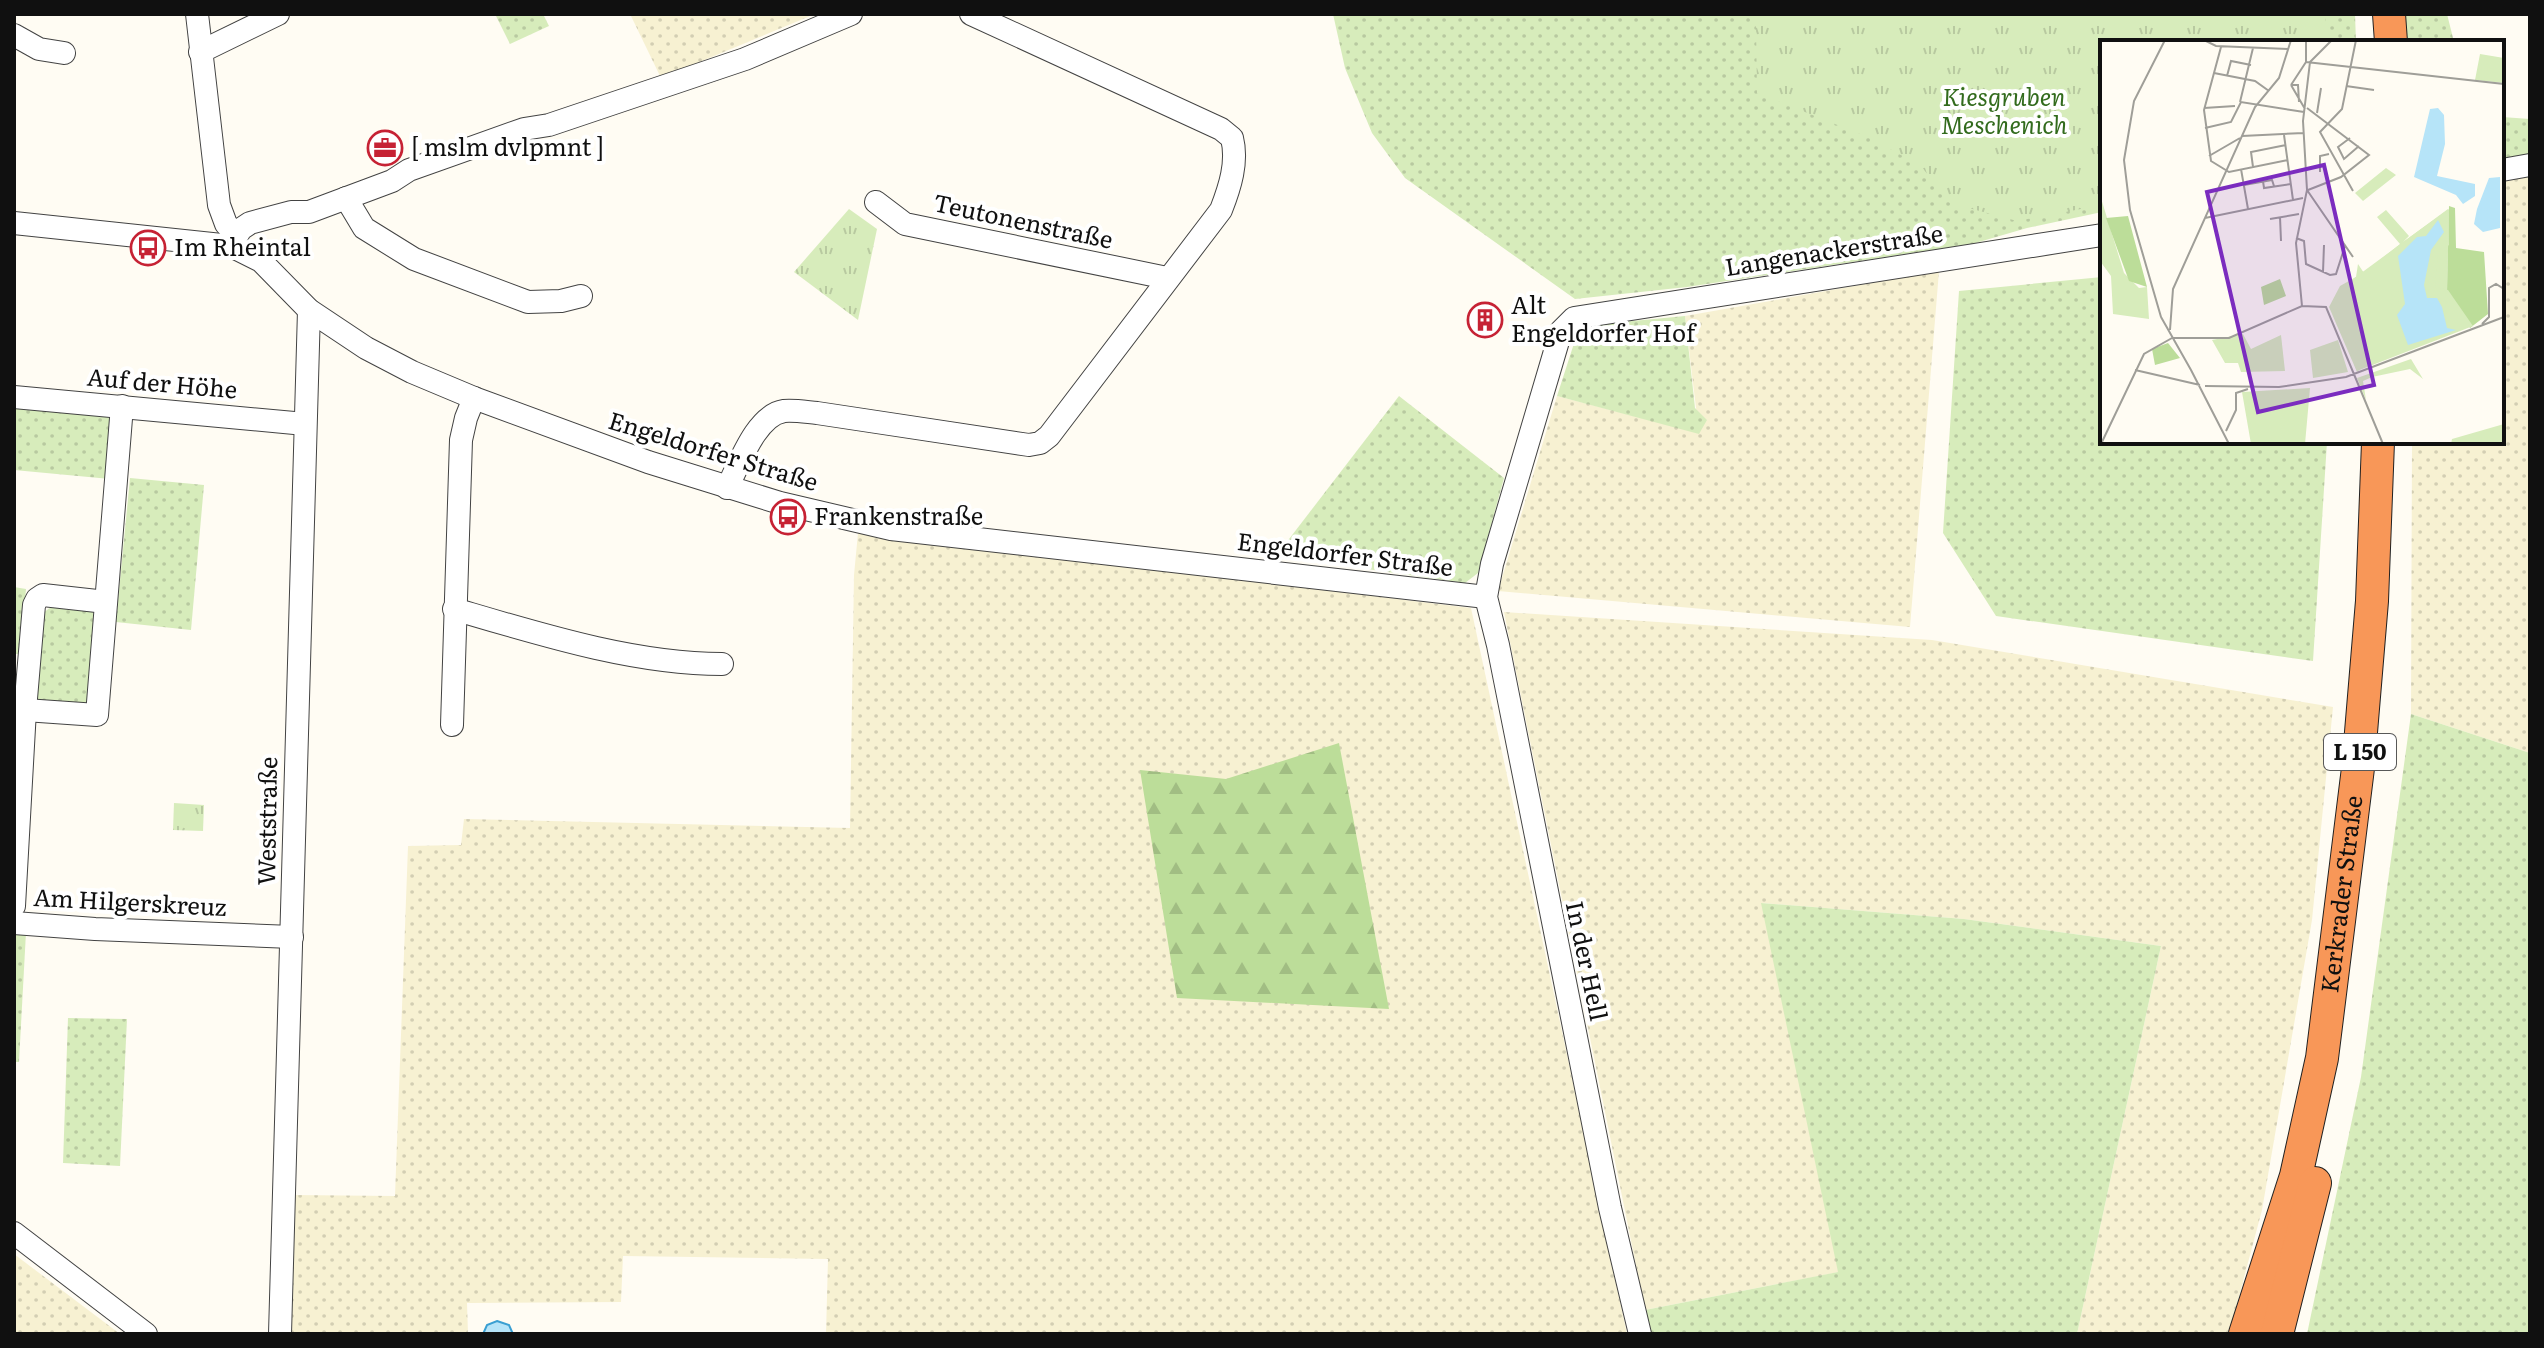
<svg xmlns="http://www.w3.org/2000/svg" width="2544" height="1348" viewBox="0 0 2544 1348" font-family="Literata,serif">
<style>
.farmland{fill:url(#farmland-dots)}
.grass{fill:url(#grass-dots)}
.forest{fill:url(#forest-firs)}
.park{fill:url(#park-tufts)}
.water{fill:#b6e4f8;stroke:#3a9fd2;stroke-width:2}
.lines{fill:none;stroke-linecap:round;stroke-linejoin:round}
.minor-casing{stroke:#434343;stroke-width:24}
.highway-casing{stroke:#212121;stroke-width:34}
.minor{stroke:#fff;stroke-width:22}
.highway{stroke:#f89758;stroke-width:32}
.labels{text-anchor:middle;stroke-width:8;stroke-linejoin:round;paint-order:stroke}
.shield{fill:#fff;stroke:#585858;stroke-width:2}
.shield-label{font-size:22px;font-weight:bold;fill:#101010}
.park-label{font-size:24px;font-style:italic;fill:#326b1d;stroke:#fff}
.poi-label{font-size:24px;fill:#101010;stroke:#fff;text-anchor:start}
.street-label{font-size:24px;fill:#101010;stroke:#fff}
.inset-road{fill:none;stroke:#9f9e98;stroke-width:2}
.view{fill:#7b2cbf;fill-opacity:0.15;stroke:#7b2cbf;stroke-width:4}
.inset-edge{fill:none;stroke:#101010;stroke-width:4}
</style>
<defs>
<pattern id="farmland-dots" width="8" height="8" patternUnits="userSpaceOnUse" patternTransform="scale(2)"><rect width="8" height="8" fill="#f7f1d2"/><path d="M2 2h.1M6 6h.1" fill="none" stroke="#d3ceb3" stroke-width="1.8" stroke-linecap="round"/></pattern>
<pattern id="grass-dots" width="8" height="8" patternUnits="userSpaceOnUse" patternTransform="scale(2)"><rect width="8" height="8" fill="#d7ecbb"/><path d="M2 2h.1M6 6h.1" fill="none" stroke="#b8c9a0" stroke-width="1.8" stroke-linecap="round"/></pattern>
<pattern id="forest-firs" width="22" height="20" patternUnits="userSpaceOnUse" patternTransform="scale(2)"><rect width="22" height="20" fill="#bcdd99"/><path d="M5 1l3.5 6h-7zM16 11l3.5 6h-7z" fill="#a1bd83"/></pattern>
<pattern id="park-tufts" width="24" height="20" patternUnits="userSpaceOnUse" patternTransform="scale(2)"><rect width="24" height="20" fill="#d7ecbb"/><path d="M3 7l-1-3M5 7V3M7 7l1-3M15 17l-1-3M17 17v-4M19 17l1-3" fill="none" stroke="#b8c9a0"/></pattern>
</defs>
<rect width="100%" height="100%" fill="#fffcf3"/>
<g class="farmland">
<polygon points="630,14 815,14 661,78"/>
<polygon points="2530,176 2530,753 2411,714 2412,442 2502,442 2502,181"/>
<polygon points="1939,271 1910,627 1498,591 1557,396 1699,433 1685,316"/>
<polygon points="858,533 1471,608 1627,1334 826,1334 828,1259 623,1256 621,1302 467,1303 468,1334 288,1334 292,1195 395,1196 408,846 461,845 464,819 850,828 854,575"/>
<polygon points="1504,612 1932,640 2333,707 2312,920 2262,1210 2229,1334 2077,1334 2161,946 1964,919 1762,903 1839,1272 1645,1310"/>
<polygon points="14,1254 120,1334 14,1334"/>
</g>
<g class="grass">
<polygon points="495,14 543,14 549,26 510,44"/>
<polygon points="1333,14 2355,14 2356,42 2102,42 2102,212 2027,228 1972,244 1687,287 1575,299 1405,178 1372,133 1345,68"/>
<polygon points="2397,14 2447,14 2454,42 2400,42"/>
<polygon points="2502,117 2530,119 2530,159 2502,163"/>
<polygon points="2102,277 2102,442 2327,442 2313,661 1996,616 1943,533 1959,291"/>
<polygon points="1685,316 1695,408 1707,420 1699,434 1557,396 1578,331 1591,325"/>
<polygon points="1399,396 1504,478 1478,573 1465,583 1276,556"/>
<polygon points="14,401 111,414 110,479 14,470"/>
<polygon points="130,478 204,485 191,630 116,622"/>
<polygon points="14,587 26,589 20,654 14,654"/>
<polygon points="51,607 91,610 96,616 88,703 84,705 37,700 35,695 43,613"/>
<polygon points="2411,714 2530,753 2530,1334 2307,1334 2361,1077"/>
<polygon points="1761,903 1964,919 2161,946 2077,1334 1650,1334 1645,1310 1838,1272"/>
<polygon points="14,929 26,932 19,1062 14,1062"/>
<polygon points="68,1018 127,1019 120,1166 63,1163"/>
</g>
<polygon class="forest" points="1339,743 1389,1009 1177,998 1140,770 1226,779"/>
<g class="park">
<polygon points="1746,14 2325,14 2328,42 2102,42 2102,205 2017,221 1950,203 1921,166 1870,138 1757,93 1756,25"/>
<polygon points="849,209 877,229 858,320 794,272"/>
<polygon points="174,803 204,805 203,831 173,830"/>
</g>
<polygon class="water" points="497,1321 509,1325 513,1334 483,1334 487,1325"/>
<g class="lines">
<g class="minor-casing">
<g id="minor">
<polyline points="197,14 219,205 226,224 236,235"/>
<polyline points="14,35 39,49 64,53"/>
<polyline points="200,52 278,14"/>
<polyline points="2502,170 2530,165"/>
<polyline points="346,198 364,228 414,259 528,302 561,301 581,296"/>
<polyline points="876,202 905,224 1167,278"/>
<polyline points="14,223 231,246 261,261 309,310 366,348 412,372 474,398 648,462 780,503 891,529 1486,597"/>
<polyline points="231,246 241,229 250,223 291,212 309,212 392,181 409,170 524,129 549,125 745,59 851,14"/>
<polyline points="14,397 305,424"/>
<path d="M727,488C739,465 756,415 784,411C794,410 806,412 817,413L1029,445L1040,443L1049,436L1221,210C1230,187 1238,162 1232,138L1221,129L971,14"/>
<path d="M454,609C539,634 634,664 722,664"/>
<polyline points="25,710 97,715 122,406"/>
<polyline points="452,725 461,440 466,418 474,398"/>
<polyline points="14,906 25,710 34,605 37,599 43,595 106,602"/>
<polyline points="14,923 95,929 292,937"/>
<polyline points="14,1233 146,1334"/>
<polyline points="280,1334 309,310"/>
<polyline points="1640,1334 1610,1208 1498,645 1486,597 1492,564 1561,331 1574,318 2102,235"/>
</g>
</g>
<g class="highway-casing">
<g id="highway">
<polyline points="2389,14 2391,42"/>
<path id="s1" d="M2245,1334L2296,1176L2322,1058L2358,768L2372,601L2378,442"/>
<polyline points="2277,1334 2315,1183"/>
</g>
</g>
<use href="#minor" class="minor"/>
<use href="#highway" class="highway"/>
</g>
<defs>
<g id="office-ring" transform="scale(1.8)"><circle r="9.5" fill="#fff" stroke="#c62234" stroke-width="1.5"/><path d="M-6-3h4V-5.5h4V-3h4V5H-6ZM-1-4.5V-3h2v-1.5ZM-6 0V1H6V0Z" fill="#c62234"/></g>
<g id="bus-ring" transform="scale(1.8)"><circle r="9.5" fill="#fff" stroke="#c62234" stroke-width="1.5"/><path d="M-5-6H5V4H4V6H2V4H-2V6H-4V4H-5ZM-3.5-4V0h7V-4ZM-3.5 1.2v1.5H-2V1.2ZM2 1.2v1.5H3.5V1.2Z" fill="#c62234"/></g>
<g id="building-ring" transform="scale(1.8)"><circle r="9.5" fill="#fff" stroke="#c62234" stroke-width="1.5"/><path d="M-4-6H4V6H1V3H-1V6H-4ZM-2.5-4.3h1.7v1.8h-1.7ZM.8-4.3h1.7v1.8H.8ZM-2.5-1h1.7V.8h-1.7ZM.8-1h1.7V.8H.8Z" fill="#c62234"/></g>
</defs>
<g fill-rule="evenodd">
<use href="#office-ring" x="385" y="148"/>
<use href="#bus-ring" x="148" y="248"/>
<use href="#building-ring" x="1485" y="320"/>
<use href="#bus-ring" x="788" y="517"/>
</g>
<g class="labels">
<rect class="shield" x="2324" y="734" width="72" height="36" rx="6"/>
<g class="shield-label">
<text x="2360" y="760">L 150</text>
</g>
<g class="park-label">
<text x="2004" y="106">Kiesgruben<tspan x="2004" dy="28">Meschenich</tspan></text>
</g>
<g class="poi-label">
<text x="411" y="156">[ mslm dvlpmnt ]</text>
<text x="174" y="256">Im Rheintal</text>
<text x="1511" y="314">Alt<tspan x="1511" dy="28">Engeldorfer Hof</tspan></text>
<text x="814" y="525">Frankenstraße</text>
</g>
<g class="street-label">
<text transform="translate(1023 222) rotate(12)" y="8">Teutonenstraße</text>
<text transform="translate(1834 251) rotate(-9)" y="8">Langenackerstraße</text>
<text transform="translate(162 384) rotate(5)" y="8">Auf der Höhe</text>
<text transform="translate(713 452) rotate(17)" y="8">Engeldorfer Straße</text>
<text transform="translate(1345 555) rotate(7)" y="8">Engeldorfer Straße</text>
<text transform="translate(268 821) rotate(-89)" y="8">Weststraße</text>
<text dy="8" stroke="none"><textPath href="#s1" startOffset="452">Kerkrader Straße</textPath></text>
<text transform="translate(130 903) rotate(3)" y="8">Am Hilgerskreuz</text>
<text transform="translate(1586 961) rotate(78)" y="8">In der Hell</text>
</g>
</g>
<g transform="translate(2100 40)">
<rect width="404" height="404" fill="#fffcf3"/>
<path d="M380,14L404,18V43L375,40ZM286,128L296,135L263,161L255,153ZM0,155L24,233L39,248L47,247L49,279L13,274L11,236L0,221ZM349,169L347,252L257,332L229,267L240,246L256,237L258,224L264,233L300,204L277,177L286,170L309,196L303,202ZM143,294L151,309L181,295L185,331L141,332L138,323H125L112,300ZM238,300L248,332L213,338L210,310ZM311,319L323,339L310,329L272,337L263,341L266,360L257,338ZM210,348L205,404H151L142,352ZM404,384V404H351L352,399Z" fill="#d7ecbb"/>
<path d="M349,166L355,168L356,208L384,212L388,274L370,288L347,252ZM28,176L47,247L29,241L6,178ZM180,239L186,256L164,265L161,247ZM68,303L80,318L55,325L52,309Z" fill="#bcdd99"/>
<path d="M348,169L349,205L338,213L335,247L348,250L373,286L257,331L245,298L251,279L262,267L249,242Z" fill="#d7ecbb"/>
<path d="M338,68L344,75L345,104L337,136L375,144V156L363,164L356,155L314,137L330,69ZM400,137V188L383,192L374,184L377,169L389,138ZM338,180L344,192L331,210L324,245L327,258H337L342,267L347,288L356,290L308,305L297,275L305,264L298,216L317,197L326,196Z" fill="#b6e4f8"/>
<path class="inset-road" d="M104,0L116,6L188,9M121,7L104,70L111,121L129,132L188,120M206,22L404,44M210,22L232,0M114,33L155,41L169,51M127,36L131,21L151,25M191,45L206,22V0M191,45L205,69M191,45H198L199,62M246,46L274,50M140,62L153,8M104,68L135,66M207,68L269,115L241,137L208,150M217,73L221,48M105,88L131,82L141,62L204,72M184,95L193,160M142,96L204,93M250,98L238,107L244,119L259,106M109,116L140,98M153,127L151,112L186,105M141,129L148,169M220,132V116L229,114M163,141L164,148L191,144M144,145L172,140L174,146M207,150L253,217M253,151L220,92L242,69L256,0M180,177L181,201M105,178L203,158M170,179L199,174M196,198L204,201L206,224L230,235L236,234L245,206M223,232L224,205M202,266L196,203L207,150L203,81L210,22M61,277L91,330M61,277L30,170L24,120L34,61L65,0M382,284L389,277V248L396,244L404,249M70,290L73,249L155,67L179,38L191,0M72,298H129L202,266L226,267L283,404M35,330L100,345M91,330L129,404M105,346L179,347L246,337L404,277M126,391L136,370V353L148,349M1,404L44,314L72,298"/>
<path class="view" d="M224,125L274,345L158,372L107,152Z"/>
<rect width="404" height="404" class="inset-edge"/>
</g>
<rect width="2544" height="1348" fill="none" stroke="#101010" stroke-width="32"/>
</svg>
